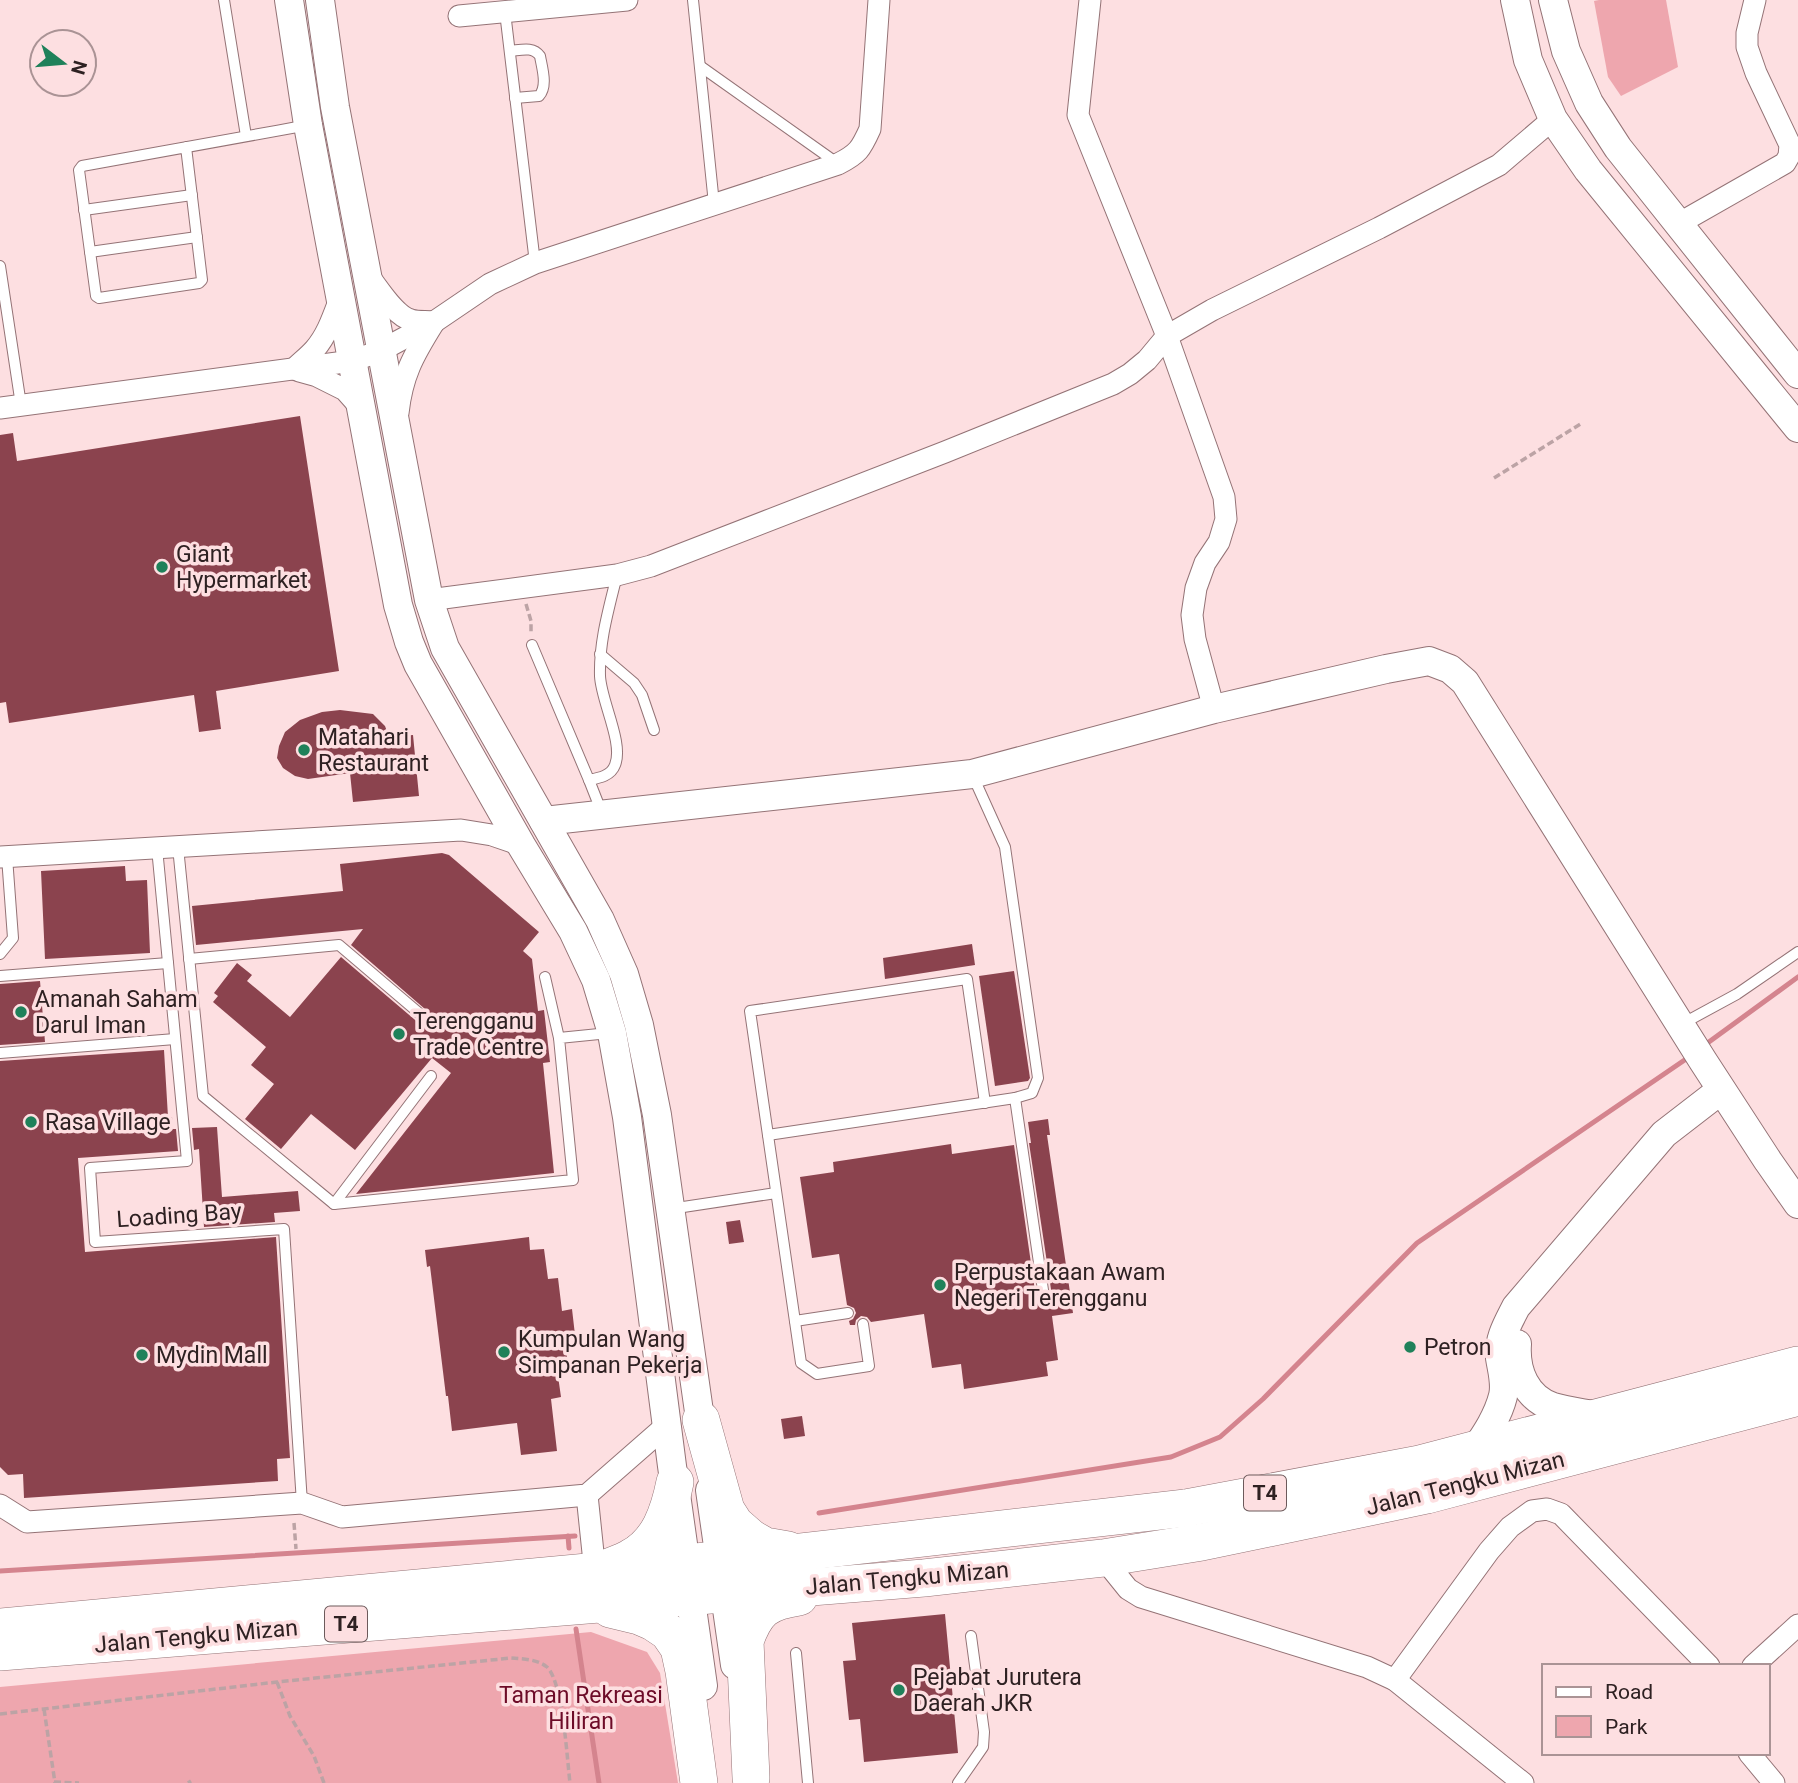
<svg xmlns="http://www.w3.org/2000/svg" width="1798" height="1783" viewBox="0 0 1798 1783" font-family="Roboto,sans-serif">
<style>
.green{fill:#eea6ae}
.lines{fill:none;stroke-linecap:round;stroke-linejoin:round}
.stream{stroke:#d4848e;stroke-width:5}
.building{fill:#8b434e}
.lane-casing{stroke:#947376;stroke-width:12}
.street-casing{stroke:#947376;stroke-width:23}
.secondary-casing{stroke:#947376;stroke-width:30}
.highway-casing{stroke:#947376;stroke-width:38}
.path{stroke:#bca3a5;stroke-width:3.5;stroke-dasharray:7 3.5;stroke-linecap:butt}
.lane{stroke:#fff;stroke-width:10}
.street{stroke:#fff;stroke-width:21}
.secondary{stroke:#fff;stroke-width:28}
.highway{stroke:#fff;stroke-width:37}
.poi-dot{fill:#1f815a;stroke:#fddfe1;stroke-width:2.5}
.labels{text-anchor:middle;stroke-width:7;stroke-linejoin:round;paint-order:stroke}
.shield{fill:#fddfe1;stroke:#6c5a5b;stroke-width:2}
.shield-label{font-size:21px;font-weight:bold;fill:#2e2122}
.poi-label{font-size:23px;fill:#2e2122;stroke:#fddfe1;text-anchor:start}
.street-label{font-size:23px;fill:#2e2122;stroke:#fddfe1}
.park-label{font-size:23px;fill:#6d0b28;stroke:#fddfe1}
</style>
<rect width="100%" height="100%" fill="#fddfe1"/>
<g class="green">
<polygon points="1599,0 1666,0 1678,67 1621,96 1608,77 1594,1"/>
<polygon points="591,1632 647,1652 660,1673 678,1783 0,1783 0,1687"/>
</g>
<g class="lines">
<g class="stream">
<polyline points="1702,1047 1798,977"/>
<polyline points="819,1513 1171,1457 1220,1437 1263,1399 1417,1243 1689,1057"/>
<polyline points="568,1536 569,1548"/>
<polyline points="0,1571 575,1536"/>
<polyline points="576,1629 599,1783"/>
</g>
</g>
<g class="building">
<polygon points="300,416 339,671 216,691 221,729 199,732 194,695 9,723 6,702 0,703 0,435 13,433 17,461"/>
<polygon points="340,710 373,714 385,726 389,737 413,735 419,796 353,802 350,773 308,779 295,776 283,768 277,758 279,746 285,732 300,720 322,712"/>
<polygon points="442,853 449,855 539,932 523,951 532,959 538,1011 544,1010 550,1062 543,1063 554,1173 356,1194 451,1073 432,1058 355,1150 311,1114 281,1149 245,1119 274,1084 251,1065 266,1047 213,1002 218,996 214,993 237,963 252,975 247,981 290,1017 341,957 421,1025 428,1027 431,1025 434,1020 433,1016 351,945 363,929 196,945 192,906 343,891 340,864"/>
<polygon points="125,866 126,881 147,880 150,953 45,959 41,871"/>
<polygon points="972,944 975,965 885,979 883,958"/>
<polygon points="1014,971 1030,1078 1028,1081 995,1086 979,976"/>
<polygon points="40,981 45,1042 0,1045 0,984"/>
<polygon points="164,1050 168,1117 172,1117 173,1129 176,1129 178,1151 78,1158 85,1252 276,1237 290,1458 277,1459 278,1481 24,1498 23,1474 8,1475 0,1467 0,1061"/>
<polygon points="1048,1119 1050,1135 1047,1135 1073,1313 1052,1316 1058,1360 1046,1362 1048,1376 964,1389 961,1364 932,1368 924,1314 871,1322 867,1317 861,1316 856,1320 855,1325 850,1325 849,1321 853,1319 856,1313 854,1308 847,1305 839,1254 812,1258 800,1177 834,1172 833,1162 951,1144 952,1154 1014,1145 1036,1298 1040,1304 1046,1305 1051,1301 1052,1296 1029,1143 1031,1143 1028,1122"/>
<polygon points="217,1127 222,1197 298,1191 300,1211 274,1213 275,1222 204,1227 199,1149 194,1150 192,1128"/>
<polygon points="740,1220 744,1242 729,1244 726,1222"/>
<polygon points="529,1237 530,1250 544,1249 548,1279 558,1278 562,1311 572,1309 575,1335 565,1336 568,1368 557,1369 561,1397 551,1399 557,1451 521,1455 517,1423 452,1431 448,1396 446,1396 430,1266 427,1267 425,1250"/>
<polygon points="802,1416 805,1436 784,1439 781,1419"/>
<polygon points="945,1614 958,1753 864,1762 860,1719 849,1720 843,1661 856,1660 852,1623"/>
</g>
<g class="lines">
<g class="lane-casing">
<g id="lane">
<polyline points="224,0 246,136"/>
<polyline points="693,0 714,204"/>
<polyline points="505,12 535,263"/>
<path d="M510,51C521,50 533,46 540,56C542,68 548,86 539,96L515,98"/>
<polyline points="700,66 837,163"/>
<path d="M186,147L202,280L199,283L99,298L96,296L79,170L82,166C158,152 233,139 308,125"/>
<polyline points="84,210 192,195"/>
<polyline points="90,252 197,237"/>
<polyline points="0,266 21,405"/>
<path d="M532,645L589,780C599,778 611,776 615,765C624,743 601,701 600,676C599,641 609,608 617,575"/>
<polyline points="600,654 634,683 642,695 654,730"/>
<polyline points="972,774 1005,847 1038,1078 1032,1093 1015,1098"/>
<polyline points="589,780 602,813"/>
<polyline points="178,847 203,1096 334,1204 573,1180 559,1038 609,1033"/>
<polyline points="157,848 187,1161 90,1168 95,1242 284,1229 302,1503"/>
<polyline points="0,954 13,938 7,857"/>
<polyline points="189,959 339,945 426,1019"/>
<polyline points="0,976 168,963"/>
<polyline points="545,977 559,1038"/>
<polyline points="1680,1025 1737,994 1798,952"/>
<polyline points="0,1053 175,1039"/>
<polyline points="768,1135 1015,1098 1044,1297"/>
<polyline points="334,1204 431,1076"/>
<polyline points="670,1209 776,1193"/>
<polyline points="795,1321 848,1313"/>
<polyline points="863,1324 869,1366 817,1374 801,1363 750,1011 967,979 985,1103"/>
<polyline points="796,1653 808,1783"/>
<polyline points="958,1783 983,1747 984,1732 971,1636"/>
</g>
</g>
<g class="street-casing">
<g id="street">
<polyline points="1090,0 1078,115 1167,336 1224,497 1226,519 1219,542 1205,563 1196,588 1192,615 1195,639 1214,709"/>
<polyline points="459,16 627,0"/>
<polyline points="1678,224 1785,163 1789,156 1790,145 1756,73 1747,47 1747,33 1755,0"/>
<path d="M368,275C379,289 395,316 411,320C418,322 426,321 434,322"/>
<path d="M294,369C301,362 309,356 315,349C328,334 334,314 341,296"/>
<polyline points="299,371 317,376 345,390 361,408"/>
<path d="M0,408L352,361L380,351L434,322L490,284L535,263L838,164C858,154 861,149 870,129L879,0"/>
<path d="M398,413C402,376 413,356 433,324"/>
<polyline points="429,600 617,575 651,566 945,452 1113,384 1130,374 1147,360 1167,336 1212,310 1379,228 1499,165 1553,119"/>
<polyline points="0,857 461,830 492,835 521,845"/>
<polyline points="587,1495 595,1572"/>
<polyline points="0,1505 27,1522 302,1503 342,1517 587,1495 667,1425"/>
<polyline points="1103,1558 1128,1589 1141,1597 1367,1667 1395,1680 1523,1783"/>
<polyline points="1753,1666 1798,1625"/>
<polyline points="1395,1680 1489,1551 1510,1527 1532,1511 1547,1509 1561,1514 1709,1666"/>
<polyline points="1749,1753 1774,1783"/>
</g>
</g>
<g class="secondary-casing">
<g id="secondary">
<polyline points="289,0 308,125 398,605 409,642 418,664 521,845 573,931 596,980 612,1033 627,1117 672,1466 703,1686"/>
<polyline points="320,0 335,107 429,600 445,648 600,920 624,974 639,1025 657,1115 703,1440"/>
<polyline points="1515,0 1528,60 1553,119 1588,170 1798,428"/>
<polyline points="1553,0 1566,51 1589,103 1618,148 1798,374"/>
<polyline points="544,821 972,774 1214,709 1386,669 1429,661 1450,669 1465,682 1703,1061 1768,1161 1798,1204"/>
<path d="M1517,1344C1515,1371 1526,1398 1553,1407C1567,1411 1583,1413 1598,1416"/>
<path d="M1475,1450C1486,1434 1498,1416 1503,1396C1506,1383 1502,1371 1500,1358C1498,1339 1508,1323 1516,1307L1664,1134L1721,1090"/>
<polyline points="710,1490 735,1665"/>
</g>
</g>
<g class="highway-casing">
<g id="highway">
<polyline points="701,1420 726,1510 735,1524 751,1538 765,1546 788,1550"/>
<path d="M609,1567C616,1564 623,1562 630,1558C659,1543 669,1512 675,1482"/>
<polyline points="610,1609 639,1616 653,1622 668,1632 679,1648 684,1671 699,1783"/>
<polyline points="0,1627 801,1552 1186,1508 1420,1464 1798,1365"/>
<polyline points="0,1652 924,1578 1103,1558 1202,1542 1427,1495 1798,1397"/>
<path d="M751,1778L745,1641C756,1610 766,1602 799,1597"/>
</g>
</g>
<g class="path">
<polyline points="1494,478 1582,423"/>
<polyline points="526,604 531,621 531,634"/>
<polyline points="294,1523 296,1549"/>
<polyline points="277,1682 290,1716 314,1756 324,1783"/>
<polyline points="44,1709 55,1783"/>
<path d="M0,1714L277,1682L511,1658C523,1659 537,1659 547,1667C563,1682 567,1759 570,1783"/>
<polyline points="54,1782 79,1783"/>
<polyline points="188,1783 191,1781"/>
</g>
<use href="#lane" class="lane"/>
<use href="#street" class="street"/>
<use href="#secondary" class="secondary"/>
<use href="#highway" class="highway"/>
</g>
<g class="poi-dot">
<circle cx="162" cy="567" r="7"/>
<circle cx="304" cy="750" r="7"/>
<circle cx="21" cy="1012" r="7"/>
<circle cx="399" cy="1034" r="7"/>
<circle cx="31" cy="1122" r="7"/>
<circle cx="940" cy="1285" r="7"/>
<circle cx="1410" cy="1347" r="7"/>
<circle cx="504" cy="1352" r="7"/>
<circle cx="142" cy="1355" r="7"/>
<circle cx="899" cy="1690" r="7"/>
</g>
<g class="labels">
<g class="shield">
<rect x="1244" y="1475.5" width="42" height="35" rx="5"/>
<rect x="325" y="1606.5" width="42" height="35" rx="5"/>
</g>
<g class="shield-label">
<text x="1265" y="1500">T4</text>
<text x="346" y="1631">T4</text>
</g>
<g class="poi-label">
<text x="176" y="562">Giant<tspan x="176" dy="26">Hypermarket</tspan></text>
<text x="318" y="745">Matahari<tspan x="318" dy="26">Restaurant</tspan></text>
<text x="35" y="1007">Amanah Saham<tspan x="35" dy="26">Darul Iman</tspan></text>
<text x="413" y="1029">Terengganu<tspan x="413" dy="26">Trade Centre</tspan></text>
<text x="45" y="1130">Rasa Village</text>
<text x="954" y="1280">Perpustakaan Awam<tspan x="954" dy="26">Negeri Terengganu</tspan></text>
<text x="518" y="1347">Kumpulan Wang<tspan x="518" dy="26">Simpanan Pekerja</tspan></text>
<text x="1424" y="1355">Petron</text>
<text x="156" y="1363">Mydin Mall</text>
<text x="913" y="1685">Pejabat Jurutera<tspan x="913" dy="26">Daerah JKR</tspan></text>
</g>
<g class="street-label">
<text transform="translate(179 1215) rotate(-4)" y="8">Loading Bay</text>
<text transform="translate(1465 1483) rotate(-14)" y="8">Jalan Tengku Mizan</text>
<text transform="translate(907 1578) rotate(-5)" y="8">Jalan Tengku Mizan</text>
<text transform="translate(196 1636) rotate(-5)" y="8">Jalan Tengku Mizan</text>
</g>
<g class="park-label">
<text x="581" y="1703">Taman Rekreasi<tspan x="581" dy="26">Hiliran</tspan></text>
</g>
</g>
<rect x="1542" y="1664" width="228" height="91" fill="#fddfe1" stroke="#aa9395" stroke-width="2"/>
<rect x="1556" y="1687" width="35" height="10" fill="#ffffff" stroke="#aa9395" stroke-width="2"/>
<text x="1605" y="1699" font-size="21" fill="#2e2122">Road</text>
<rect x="1556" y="1716" width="35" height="21" fill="#eea6ae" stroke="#aa9395" stroke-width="2"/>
<text x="1605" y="1734" font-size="21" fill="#2e2122">Park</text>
<g transform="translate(63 63) rotate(106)"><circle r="33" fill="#fddfe1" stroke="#aa9395" stroke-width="2"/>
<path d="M0-5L12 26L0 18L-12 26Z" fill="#1f815a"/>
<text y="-10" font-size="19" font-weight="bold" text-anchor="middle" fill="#2e2122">N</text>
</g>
</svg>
